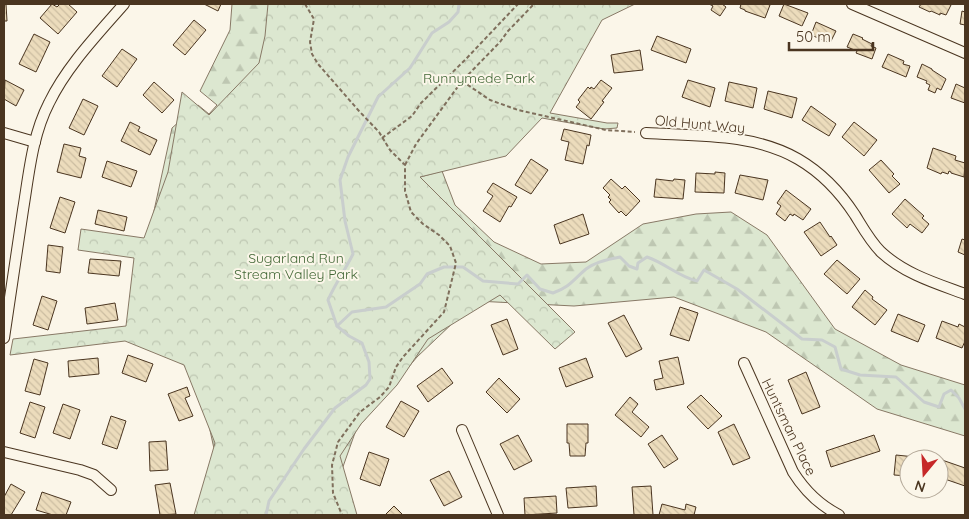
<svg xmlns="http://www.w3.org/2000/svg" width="969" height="519" viewBox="0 0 969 519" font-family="Quicksand,sans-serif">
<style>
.forest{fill:url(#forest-firs);stroke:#887966}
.park{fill:url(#park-crowns);stroke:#887966}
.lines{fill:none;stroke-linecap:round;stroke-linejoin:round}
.stream{stroke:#c9cecd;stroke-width:3}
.building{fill:url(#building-back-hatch);stroke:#4a3520}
.minor-casing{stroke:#4a3520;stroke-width:12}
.path{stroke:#7f6f5c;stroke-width:2;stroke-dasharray:4 2.5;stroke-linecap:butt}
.minor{stroke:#fbf6e9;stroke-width:10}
.labels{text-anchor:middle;stroke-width:4;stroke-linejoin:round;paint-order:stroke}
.park-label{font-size:14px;fill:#436837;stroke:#fbf6e9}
.street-label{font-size:14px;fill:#4a3520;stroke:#fbf6e9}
</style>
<defs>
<pattern id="forest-firs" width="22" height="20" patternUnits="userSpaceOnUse" patternTransform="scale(1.25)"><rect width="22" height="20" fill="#dce7d0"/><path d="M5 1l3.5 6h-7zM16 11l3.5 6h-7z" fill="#bec7b2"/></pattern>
<pattern id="park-crowns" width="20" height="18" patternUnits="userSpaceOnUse" patternTransform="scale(1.25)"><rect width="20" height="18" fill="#dce7d0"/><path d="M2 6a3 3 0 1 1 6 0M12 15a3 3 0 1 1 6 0" fill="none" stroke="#bec7b2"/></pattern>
<pattern id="building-back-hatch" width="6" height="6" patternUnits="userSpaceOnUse" patternTransform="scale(1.25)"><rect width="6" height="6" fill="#ecdcbc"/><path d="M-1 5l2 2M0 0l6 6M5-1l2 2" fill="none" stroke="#ccbda1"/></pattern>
</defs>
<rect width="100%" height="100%" fill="#fbf6e9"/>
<polygon class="forest" points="232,4 428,4 420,177 442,171 455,205 494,242 541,264 586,262 643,224 696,214 731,212 767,235 835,329 901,365 965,385 965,436 877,409 766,332 674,297 574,306 476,301 417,357 356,430 328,509 216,458 185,315 147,243 172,128 198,105 209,114 217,105 200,91 230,30"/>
<polygon class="park" points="268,4 635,4 602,20 550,113 607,123 618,123 617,128 604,129 542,118 506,156 420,177 575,332 555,349 500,295 428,339 397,385 361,424 340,456 357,515 194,515 215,443 184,365 125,341 10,355 13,339 126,326 134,258 78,250 81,229 144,238 168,172 182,92 209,115 259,63 265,36"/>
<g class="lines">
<g class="stream">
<path d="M337,326L352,312L386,307L420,284L427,274L444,267H463L483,281L518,284L527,275L540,289L553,293C570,287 573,280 586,269C595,262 609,259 620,257L629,266L637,269L638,263L647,257C665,263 679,277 697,281L704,270L737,289L802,339L822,340L835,347L841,369L860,375L896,377L924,402L939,407L944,394L951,390L959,398L965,409"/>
<path d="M266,515L269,501L304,449L335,408L366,385L370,379L369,362L362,343L349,336L337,326L328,300C335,284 345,270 353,254L345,221L340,180L348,157L378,97L410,68L432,33L449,22L458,12L459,4"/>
</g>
</g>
<g class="building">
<polygon points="4,4 6,4 7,21 4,21"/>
<polygon points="52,4 57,7 60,4 68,4 77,12 58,34 40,18"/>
<polygon points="204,4 221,4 218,11"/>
<polygon points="709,4 722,4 726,7 720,16 711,10 713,6"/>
<polygon points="741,4 766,4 770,5 765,18 745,11 745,10 740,8"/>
<polygon points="784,4 808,13 802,26 779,16"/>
<polygon points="921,4 949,4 951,5 946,15 940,13 940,15 931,11 930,12 919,7"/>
<polygon points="962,11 965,12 965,25 960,24"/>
<polygon points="194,20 206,30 185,55 173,45"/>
<polygon points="816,22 836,31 830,43 811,35"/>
<polygon points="34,34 50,42 36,72 19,64"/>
<polygon points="853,34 863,38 862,39 872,44 871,46 876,48 872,59 856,53 857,51 847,47"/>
<polygon points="657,36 691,49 686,63 651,50"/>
<polygon points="122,49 137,59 117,87 102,76"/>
<polygon points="640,50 643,70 614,73 611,55"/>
<polygon points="888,54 904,61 903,64 910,66 906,77 882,67"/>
<polygon points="922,64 932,69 932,70 946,79 941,90 937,88 935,93 928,90 930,85 926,83 927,81 917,77"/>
<polygon points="5,80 24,90 16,106 4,99"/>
<polygon points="601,80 612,88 602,101 604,102 591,119 576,107 580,102 578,100 588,87 590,89 591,87 594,89"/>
<polygon points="688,80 715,88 710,107 682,97"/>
<polygon points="154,82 174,100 162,113 143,95"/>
<polygon points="729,82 757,88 753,108 725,101"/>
<polygon points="956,84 965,88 965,103 951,98"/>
<polygon points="768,91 797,98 792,118 764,109"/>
<polygon points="83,99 98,106 84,135 69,128"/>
<polygon points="811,106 836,124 829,136 802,120"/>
<polygon points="130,122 140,127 138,131 157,140 150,155 121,141"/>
<polygon points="854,122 877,140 864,156 842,137"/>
<polygon points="564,129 591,135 589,146 587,145 583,164 565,160 569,142 561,140"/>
<polygon points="64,144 81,148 79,156 86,158 81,178 57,172"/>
<polygon points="933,148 956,156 955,160 965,163 964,177 951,173 951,172 949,171 948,174 942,172 941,174 927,168"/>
<polygon points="531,159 548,170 531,194 515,185"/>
<polygon points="881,160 894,174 892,176 900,184 889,193 869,170"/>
<polygon points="107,161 137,171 131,187 102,177"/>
<polygon points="715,172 725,173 724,193 695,192 696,173 715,174"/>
<polygon points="740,175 768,180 763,200 735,193"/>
<polygon points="611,179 622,189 625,186 640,201 626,216 621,211 619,213 609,202 611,200 608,197 610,195 603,188"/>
<polygon points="656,179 673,181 674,179 685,180 683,199 654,197"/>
<polygon points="493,183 517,197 511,207 509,206 500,222 483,211 493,196 487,192"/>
<polygon points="786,190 811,209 803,220 794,214 793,216 790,214 785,221 776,214 781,206 777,203"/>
<polygon points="60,197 75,202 65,233 50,228"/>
<polygon points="905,199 924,216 922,218 929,224 922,233 910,224 907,228 892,214"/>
<polygon points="98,210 127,217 124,231 95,224"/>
<polygon points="583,214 589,234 560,244 554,225"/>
<polygon points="820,222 830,237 831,236 837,245 821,256 804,232"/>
<polygon points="962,239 965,240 965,255 958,252"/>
<polygon points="48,245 63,247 60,273 46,271"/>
<polygon points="90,259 121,261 119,276 88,273"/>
<polygon points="837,260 860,279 847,294 824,274"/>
<polygon points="865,290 873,297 872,299 887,310 875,325 852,307"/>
<polygon points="42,296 57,301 48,330 33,325"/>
<polygon points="115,303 118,320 87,324 85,308"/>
<polygon points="680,307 698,313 689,341 670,335"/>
<polygon points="898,314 925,325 918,342 891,331"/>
<polygon points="624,315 642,349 626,357 608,323"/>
<polygon points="507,319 518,349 503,355 491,325"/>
<polygon points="942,321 958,327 959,324 965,327 965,341 962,348 936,338"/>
<polygon points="128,355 153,364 146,382 122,373"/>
<polygon points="678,357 684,384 656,390 654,380 663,378 659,361"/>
<polygon points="98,358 99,374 69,377 68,361"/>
<polygon points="586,358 593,377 566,387 559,368"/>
<polygon points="34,359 48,363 40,395 25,391"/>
<polygon points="442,368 453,383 428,402 417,386"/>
<polygon points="806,372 820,407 802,414 788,380"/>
<polygon points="499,378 520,399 507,413 486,392"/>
<polygon points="187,387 190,396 185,398 193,416 179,421 168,394"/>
<polygon points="701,395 722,416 708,429 687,407"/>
<polygon points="630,397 638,404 632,412 649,427 641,437 615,415"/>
<polygon points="401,401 419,411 404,437 386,427"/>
<polygon points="30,402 45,407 35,438 20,433"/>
<polygon points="63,404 80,410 70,439 53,433"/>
<polygon points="111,416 126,421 117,449 102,444"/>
<polygon points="567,424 588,424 588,443 586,443 585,456 570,456 569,443 567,443"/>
<polygon points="734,424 750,458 733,465 718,432"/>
<polygon points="518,435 532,461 514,470 500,444"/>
<polygon points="662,435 678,459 664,468 648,444"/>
<polygon points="874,435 880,451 831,467 826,451"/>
<polygon points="166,441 168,470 150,471 149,442"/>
<polygon points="369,452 389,459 380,486 360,479"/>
<polygon points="896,455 925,458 925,459 909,459 909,476 894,475"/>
<polygon points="942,460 965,468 965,486 939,477 939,468"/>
<polygon points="449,471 462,497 444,506 430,480"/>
<polygon points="170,483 176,514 160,515 155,485"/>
<polygon points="11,484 25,492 11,515 4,515 4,497"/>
<polygon points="596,486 597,506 568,508 566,488"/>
<polygon points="651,486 653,515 634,515 632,487"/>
<polygon points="42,492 71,502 66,515 53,515 36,510"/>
<polygon points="556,496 557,513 525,515 524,498"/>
<polygon points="662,504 685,510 686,504 696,507 694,515 659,515"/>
<polygon points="394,506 403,515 385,515"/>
</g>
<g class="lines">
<g class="minor-casing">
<g id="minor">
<polyline points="852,4 965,53"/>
<polyline points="4,133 35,142"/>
<path d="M646,133C697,136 753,133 798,159C822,173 840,192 855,215C863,228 870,241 881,252C905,274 935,283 965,294"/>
<path d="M4,338C10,295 17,253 23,210C29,174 32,136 49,103C67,66 97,35 124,4"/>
<path d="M744,363L793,472C805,491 819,505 839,515"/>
<polyline points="462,430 498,515"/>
<polyline points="4,452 80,470 94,475 111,490"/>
</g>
</g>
<g class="path">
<polyline points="305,4 314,19 310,42 312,54 318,64 359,111 379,132 390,150 405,165 405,191 411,212 423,224 439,235 450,246 456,263 444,312 403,357 396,367 389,387 380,397 360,412 338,442 332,465 333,493 342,515"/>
<polyline points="462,81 490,100 518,110 606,130 635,132"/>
<polyline points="382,138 412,116 421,103 465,60 518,4"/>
<polyline points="405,165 416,144 462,81 500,42 508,31 534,4"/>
</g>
<use href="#minor" class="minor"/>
</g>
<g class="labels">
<g class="park-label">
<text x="479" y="83">Runnymede Park</text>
<text x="296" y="263">Sugarland Run<tspan x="296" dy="16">Stream Valley Park</tspan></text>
</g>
<g class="street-label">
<text transform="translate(700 124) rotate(5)" y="5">Old Hunt Way</text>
<text transform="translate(789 427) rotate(64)" y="5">Huntsman Place</text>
</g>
</g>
<rect width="969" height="519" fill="none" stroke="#4a3520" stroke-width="10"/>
<g transform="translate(924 474) rotate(198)"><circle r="24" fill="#fbf6e9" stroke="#b4a999"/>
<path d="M0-4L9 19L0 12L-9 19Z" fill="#c62828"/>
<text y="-8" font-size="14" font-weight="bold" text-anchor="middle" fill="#4a3520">N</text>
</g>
<path d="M789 42v8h84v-8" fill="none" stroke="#4a3520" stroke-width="2.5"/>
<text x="796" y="42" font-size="15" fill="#4a3520" stroke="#fbf6e9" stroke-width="4" paint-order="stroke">50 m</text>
</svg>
